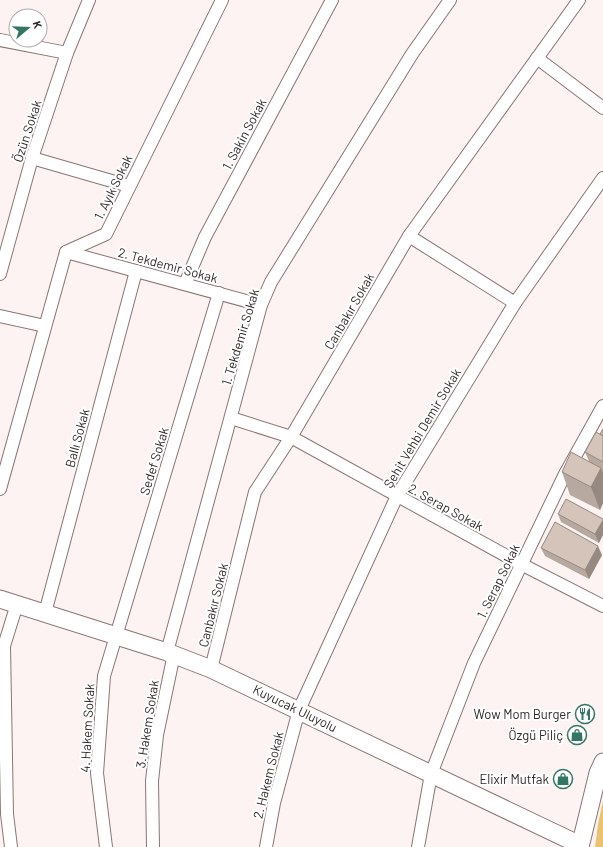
<svg xmlns="http://www.w3.org/2000/svg" width="603" height="847" viewBox="0 0 603 847" font-family="Barlow,sans-serif">
<style>
.green{fill:#eac372}
.lines{fill:none;stroke-linecap:round;stroke-linejoin:round}
.street-casing{stroke:#897674;stroke-width:14}
.secondary-casing{stroke:#897674;stroke-width:19}
.street{stroke:#fff;stroke-width:12}
.secondary{stroke:#fff;stroke-width:17}
.wall{fill:#b7a9a0}
.shaded-wall{fill:#958982}
.building{fill:#d5c4ba;stroke:#958982}
.labels{text-anchor:middle;stroke-width:4;stroke-linejoin:round;paint-order:stroke}
.street-label{font-size:13px;fill:#322a29;stroke:#fff}
.poi-label{font-size:13px;fill:#322a29;stroke:#fff;text-anchor:end}
</style>
<rect width="100%" height="100%" fill="#fcf3f2"/>
<polygon class="green" points="603,801 603,847 595,847 598,824"/>
<g class="lines">
<g class="street-casing">
<g id="street">
<polyline points="0,40 67,53"/>
<polyline points="537,58 603,108"/>
<polyline points="32,158 129,186"/>
<polyline points="409,236 515,303"/>
<polyline points="66,252 261,305"/>
<polyline points="0,274 32,158 67,53 89,0"/>
<polyline points="185,284 205,237 332,0"/>
<polyline points="0,316 45,326"/>
<polyline points="231,418 291,437 521,564 603,606"/>
<polyline points="0,489 66,252 106,234 222,0"/>
<polyline points="45,613 136,271"/>
<polyline points="167,652 261,305 271,282 412,54 450,0"/>
<polyline points="211,669 255,492 291,437 409,236 579,0"/>
<polyline points="11,847 7,814 4,646 17,604"/>
<polyline points="106,847 97,773 104,676 219,293"/>
<polyline points="153,847 152,781 157,735 174,654"/>
<polyline points="266,847 274,803 299,710 397,496 515,303 603,178"/>
<polyline points="418,847 431,774 474,663 564,476 603,406"/>
</g>
</g>
<g class="secondary-casing">
<g id="secondary">
<polyline points="0,599 167,652 211,669 580,845"/>
<polyline points="580,847 598,773 603,762"/>
</g>
</g>
<use href="#street" class="street"/>
<use href="#secondary" class="secondary"/>
</g>
<g class="wall">
<polygon points="603,429 603,503 600,510 570,495 562,472 589,461 585,452 600,434"/>
<polygon points="558,514 603,519 599,543 561,522"/>
<polygon points="541,548 602,555 589,579 545,556"/>
</g>
<g class="shaded-wall">
<polygon points="601,468 603,473 603,503 600,510 591,487"/>
<polygon points="603,520 603,535 599,543 595,534"/>
<polygon points="598,546 602,555 589,579 585,570"/>
</g>
<g class="building">
<polygon points="603,429 603,436 600,434"/>
<polygon points="596,432 603,436 603,462 585,452"/>
<polygon points="571,452 601,468 591,487 562,472"/>
<polygon points="566,499 603,519 603,520 595,534 558,514"/>
<polygon points="555,522 598,546 585,570 541,548"/>
</g>
<defs>
<g id="restaurant-ring" transform="scale(1)"><circle r="9.5" fill="#fff" stroke="#347665" stroke-width="1.5"/><path d="M-5-6h1v4h1v-4h1v4h1v-4h1v5L-1.5 .5V6h-2V.5L-5-1ZM5-6V6H3V1.5H1.5Q1.5-4 5-6Z" fill="#347665"/></g>
<g id="shop-ring" transform="scale(1)"><circle r="9.5" fill="#fff" stroke="#347665" stroke-width="1.5"/><path d="M-5-2.5h2.3a2.7 3.5 0 0 1 5.4 0H5L5.5 6h-11ZM-1.5-2.5h3a1.5 2.3 0 0 0-3 0Z" fill="#347665"/></g>
</defs>
<g fill-rule="evenodd">
<use href="#restaurant-ring" x="585" y="714"/>
<use href="#shop-ring" x="577" y="735"/>
<use href="#shop-ring" x="563" y="779"/>
</g>
<g class="labels">
<g class="street-label">
<text transform="translate(27 131) rotate(-72)" y="5">Özün Sokak</text>
<text transform="translate(244 134) rotate(-62)" y="5">1. Sakin Sokak</text>
<text transform="translate(113 187) rotate(-64)" y="5">1. Ayık Sokak</text>
<text transform="translate(168 265) rotate(15)" y="5">2. Tekdemir Sokak</text>
<text transform="translate(349 311) rotate(-60)" y="5">Canbakır Sokak</text>
<text transform="translate(240 337) rotate(-73)" y="5">1. Tekdemir Sokak</text>
<text transform="translate(422 428) rotate(-59)" y="5">Şehit Vehbi Demir Sokak</text>
<text transform="translate(77 438) rotate(-75)" y="5">Ballı Sokak</text>
<text transform="translate(154 461) rotate(-73)" y="5">Sedef Sokak</text>
<text transform="translate(446 507) rotate(29)" y="5">2. Serap Sokak</text>
<text transform="translate(498 581) rotate(-64)" y="5">1. Serap Sokak</text>
<text transform="translate(213 605) rotate(-76)" y="5">Canbakır Sokak</text>
<text transform="translate(295 708) rotate(26)" y="5">Kuyucak Uluyolu</text>
<text transform="translate(147 724) rotate(-81)" y="5">3. Hakem Sokak</text>
<text transform="translate(87 728) rotate(-87)" y="5">4. Hakem Sokak</text>
<text transform="translate(268 775) rotate(-76)" y="5">2. Hakem Sokak</text>
</g>
<g class="poi-label">
<text x="571" y="719">Wow Mom Burger</text>
<text x="563" y="740">Özgü Piliç</text>
<text x="549" y="784">Elixir Mutfak</text>
</g>
</g>
<g transform="translate(28 28) rotate(71)"><circle r="19" fill="#ffffff" stroke="#adaaa9"/>
<path d="M0-3L7 15L0 10L-7 15Z" fill="#347665"/>
<text y="-6" font-size="11" font-weight="bold" text-anchor="middle" fill="#322a29">K</text>
</g>
</svg>
